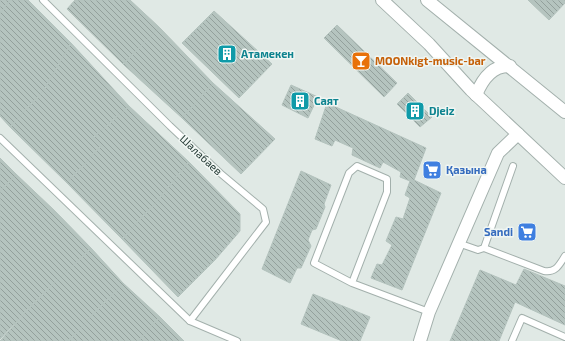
<svg xmlns="http://www.w3.org/2000/svg" width="565" height="341" viewBox="0 0 565 341" font-family="'Exo 2',sans-serif">
<style>
.building{fill:url(#building-back-hatch);stroke:#b3c2bd}
.lines{fill:none;stroke-linecap:round;stroke-linejoin:round}
.service-casing{stroke:#a3b0ac;stroke-width:8}
.minor-casing{stroke:#a3b0ac;stroke-width:14}
.tertiary-casing{stroke:#a3b0ac;stroke-width:14}
.service{stroke:#fff;stroke-width:6}
.minor{stroke:#fff;stroke-width:12}
.tertiary{stroke:#fff;stroke-width:12}
.labels{text-anchor:middle;stroke-width:3;stroke-linejoin:round;paint-order:stroke}
.culture-label{font-size:11px;font-weight:bold;fill:#0d838f;stroke:#f0f6f3;text-anchor:start}
.food-label{font-size:11px;font-weight:bold;fill:#c56008;stroke:#f0f6f3;text-anchor:start}
.street-label{font-size:11px;fill:#223833;stroke:#f0f6f3}
.shop-label{font-size:11px;font-weight:bold;fill:#366cbe;stroke:#f0f6f3;text-anchor:start}
</style>
<defs>
<pattern id="building-back-hatch" width="6" height="6" patternUnits="userSpaceOnUse"><rect width="6" height="6" fill="#b5c4bf"/><path d="M-1 5l2 2M0 0l6 6M5-1l2 2" fill="none" stroke="#93a09c"/></pattern>
</defs>
<rect width="100%" height="100%" fill="#e0e9e5"/>
<g class="building">
<polygon points="0,0 10,0 0,14"/>
<polygon points="10,0 28,0 71,43 44,90 0,46 0,14"/>
<polygon points="75,0 130,0 159,27 123,64 67,9"/>
<polygon points="528,0 565,0 565,3 549,20"/>
<polygon points="214,11 272,64 239,98 182,43"/>
<polygon points="337,25 397,83 384,97 324,38"/>
<polygon points="159,27 213,83 182,118 123,64"/>
<polygon points="71,43 129,106 93,138 44,90"/>
<polygon points="0,46 44,90 10,127 0,116"/>
<polygon points="213,83 275,139 241,174 182,118"/>
<polygon points="291,85 318,97 308,118 282,105"/>
<polygon points="44,90 101,146 67,183 10,127"/>
<polygon points="408,93 432,117 420,127 397,104"/>
<polygon points="327,103 426,148 414,180 441,193 402,290 371,278 377,264 382,265 392,245 386,241 396,217 403,219 410,198 405,195 410,181 400,177 401,172 383,162 380,168 352,155 353,148 335,140 332,146 315,139"/>
<polygon points="129,106 189,162 157,201 93,138"/>
<polygon points="101,146 157,201 122,239 67,183"/>
<polygon points="0,158 16,174 0,192"/>
<polygon points="189,162 240,214 240,231 215,260 157,201"/>
<polygon points="301,171 331,185 324,204 325,207 316,229 312,230 308,240 311,246 301,268 297,268 290,283 262,269"/>
<polygon points="16,174 55,211 0,266 0,192"/>
<polygon points="157,201 215,260 178,297 122,239"/>
<polygon points="55,211 91,248 32,305 0,273 0,266"/>
<polygon points="91,248 123,283 68,341 32,305"/>
<polygon points="524,269 565,286 565,325 515,302 499,341 450,341 480,270 516,285"/>
<polygon points="0,273 32,305 0,339"/>
<polygon points="123,283 160,317 138,341 68,341"/>
<polygon points="313,294 370,317 360,341 342,341 301,324"/>
<polygon points="32,305 68,341 0,341"/>
<polygon points="160,317 184,341 138,341"/>
</g>
<g class="lines">
<g class="service-casing">
<g id="service">
<polyline points="43,0 170,126 220,173 263,209 266,222 190,321"/>
<polyline points="0,138 190,321 237,341"/>
<polyline points="458,243 478,250 484,248 513,166"/>
<path d="M484,248L544,271C556,273 559,265 565,256"/>
<polyline points="352,283 387,192 387,179 357,166 349,173 314,263 352,283 429,312"/>
<polyline points="512,341 522,318 565,337"/>
</g>
</g>
<g class="minor-casing">
<polyline id="minor" points="420,341 429,312 498,153 518,134"/>
</g>
<g class="tertiary-casing">
<g id="tertiary">
<polyline points="382,0 429,44 471,90 565,178"/>
<polyline points="427,0 565,112"/>
<path d="M476,95C482,80 492,65 510,66"/>
</g>
</g>
<use href="#service" class="service"/>
<use href="#minor" class="minor"/>
<use href="#tertiary" class="tertiary"/>
</g>
<defs>
<g id="building-square" transform="scale(1)"><rect x="-9" y="-9" width="18" height="18" rx="4" fill="#0f9aa8" stroke="#f0f6f3"/><path d="M-4-6H4V6H1V3H-1V6H-4ZM-2.5-4.3h1.7v1.8h-1.7ZM.8-4.3h1.7v1.8H.8ZM-2.5-1h1.7V.8h-1.7ZM.8-1h1.7V.8H.8Z" fill="#fff"/></g>
<g id="bar-square" transform="scale(1)"><rect x="-9" y="-9" width="18" height="18" rx="4" fill="#e8710a" stroke="#f0f6f3"/><path d="M-6-5H6L.8 .8V4.5H3.5V6h-7V4.5H-.8V.8Z" fill="#fff"/></g>
<g id="supermarket-square" transform="scale(1)"><rect x="-9" y="-9" width="18" height="18" rx="4" fill="#3f7fe0" stroke="#f0f6f3"/><path d="M-6-5.5h2.5l.6 2H6L4.5 2H-2.5L-4.4-4H-6ZM-1.5 3.2a1.3 1.3 0 1 0 .1 0ZM3 3.2a1.3 1.3 0 1 0 .1 0Z" fill="#fff"/></g>
</defs>
<g fill-rule="evenodd">
<use href="#building-square" x="227" y="54"/>
<use href="#bar-square" x="361" y="61"/>
<use href="#building-square" x="300" y="101"/>
<use href="#building-square" x="415" y="111"/>
<use href="#supermarket-square" x="432" y="170"/>
<use href="#supermarket-square" x="527" y="232"/>
</g>
<g class="labels">
<g class="culture-label">
<text x="241" y="58">Атамекен</text>
<text x="314" y="105">Саят</text>
<text x="429" y="115">Djeiz</text>
</g>
<g class="food-label">
<text x="375" y="65">MOONkigt-music-bar</text>
</g>
<g class="street-label">
<text transform="translate(201 155) rotate(43)" y="4">Шалабаев</text>
</g>
<g class="shop-label">
<text x="446" y="174">Қазына</text>
<text x="513" y="236" text-anchor="end">Sandi</text>
</g>
</g>
</svg>
